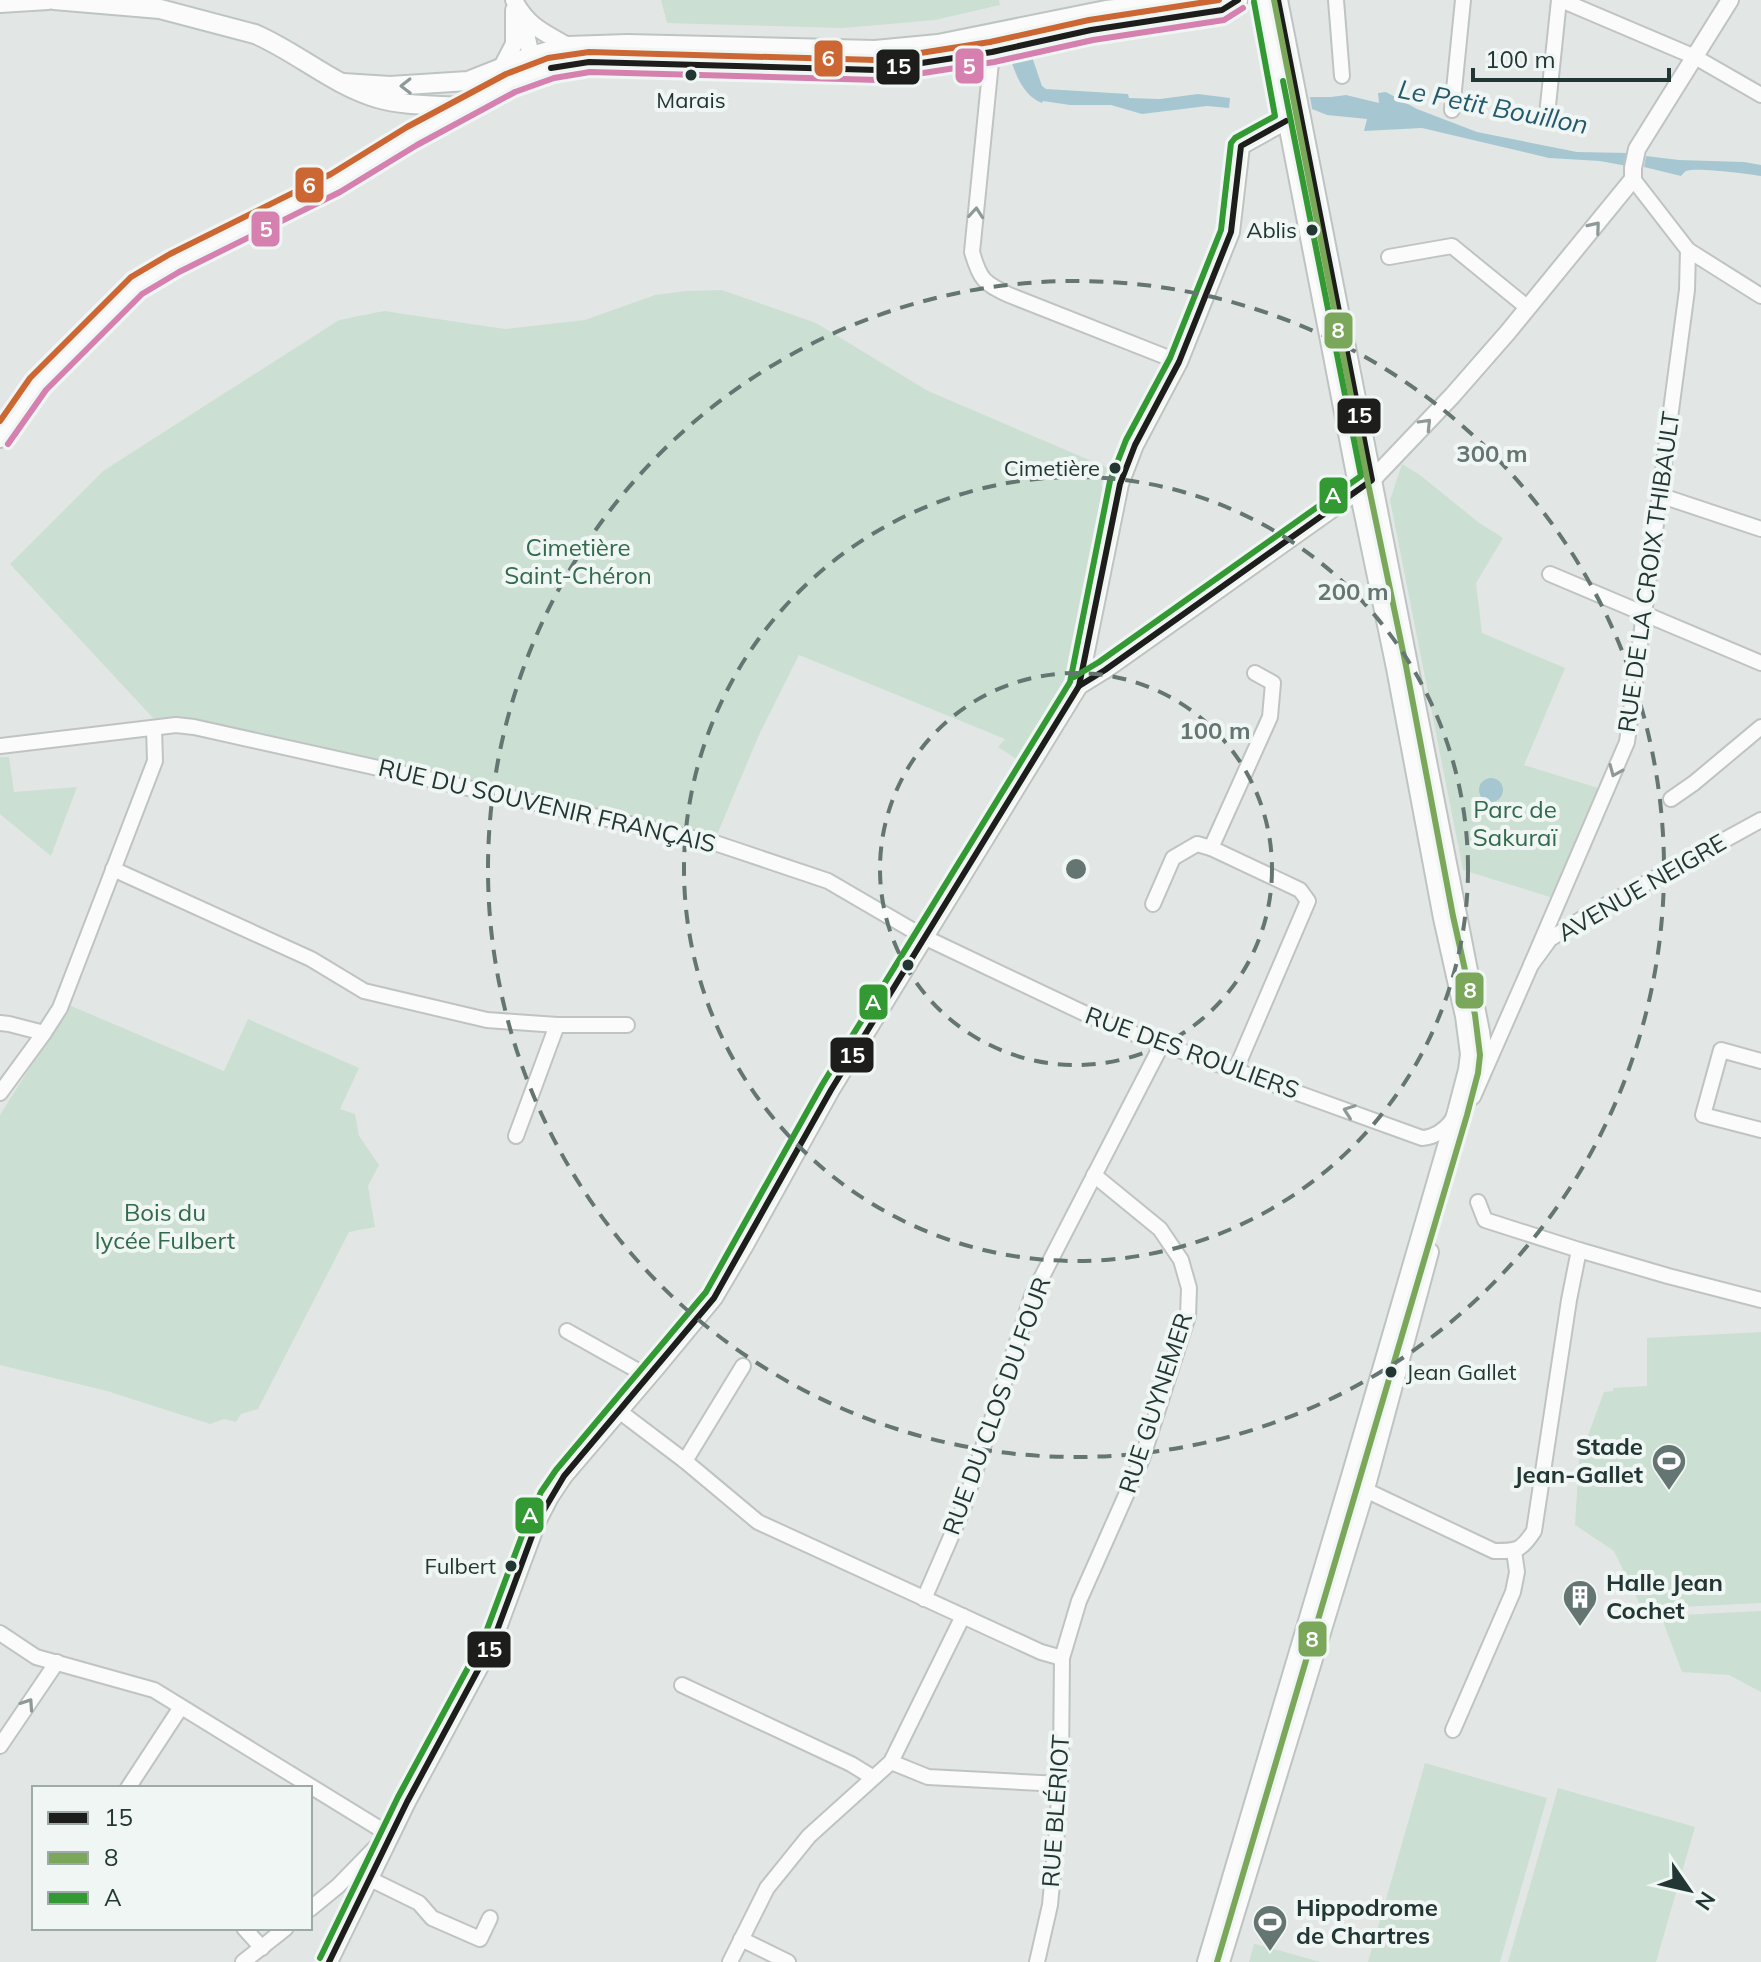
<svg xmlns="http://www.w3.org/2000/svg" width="1761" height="1962" viewBox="0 0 1761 1962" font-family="Mulish,sans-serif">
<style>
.green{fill:#ccdfd3}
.water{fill:#a6c7d1}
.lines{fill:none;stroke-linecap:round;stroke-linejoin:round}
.minor-casing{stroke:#bfc4c2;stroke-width:18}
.tertiary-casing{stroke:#bfc4c2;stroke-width:20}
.secondary-casing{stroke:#bec4c2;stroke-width:22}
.minor{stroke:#fbfbfb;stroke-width:14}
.tertiary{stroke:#fbfbfb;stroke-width:16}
.secondary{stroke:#fbfbfb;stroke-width:18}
.bus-1-casing{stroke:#f0f6f3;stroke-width:12}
.bus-2-casing{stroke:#f0f6f3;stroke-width:12}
.bus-3-casing{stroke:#f0f6f3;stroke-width:12}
.bus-4-casing{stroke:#f0f6f3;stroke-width:12}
.bus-5-casing{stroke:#f0f6f3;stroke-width:12}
.bus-1{stroke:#1d1d1b;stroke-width:6}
.bus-2{stroke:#7ba75a;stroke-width:6}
.bus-3{stroke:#393;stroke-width:6}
.bus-4{stroke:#d680af;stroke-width:6}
.bus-5{stroke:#c63;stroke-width:6}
.oneway{stroke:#8e9998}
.ring{fill:none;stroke:#657572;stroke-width:4;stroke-dasharray:14 10}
.bus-dot{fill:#223734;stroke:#f0f6f3;stroke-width:3}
.labels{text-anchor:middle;stroke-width:8;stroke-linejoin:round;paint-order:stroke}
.bus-label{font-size:22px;fill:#223734;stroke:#f0f6f3;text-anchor:end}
.park-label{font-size:24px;fill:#316a4d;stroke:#f0f6f3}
.street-label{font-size:24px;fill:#223734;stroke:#f0f6f3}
.poi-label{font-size:24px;font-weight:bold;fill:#223734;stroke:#f0f6f3;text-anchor:start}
.water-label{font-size:26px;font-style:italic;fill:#23596c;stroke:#f0f6f3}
.centre{fill:#657572;stroke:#f0f6f3;stroke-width:4}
.ring-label{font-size:24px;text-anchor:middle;font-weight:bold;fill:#657572;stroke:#f0f6f3;stroke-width:8;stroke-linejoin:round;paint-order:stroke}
.line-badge{stroke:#f0f6f3;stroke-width:3}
.badge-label{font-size:22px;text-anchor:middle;font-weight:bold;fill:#fff}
</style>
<rect width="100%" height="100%" fill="#e2e7e5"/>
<g class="green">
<polygon points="661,0 999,0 1000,5 935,20 843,28 667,23"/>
<polygon points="722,290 816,323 928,391 1108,468 1101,484 1107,496 1060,699 1021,762 998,747 1005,739 799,655 759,735 716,837 679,827 432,776 182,718 153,718 10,564 103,471 339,320 384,311 505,329 585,320 655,295 686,291"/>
<polygon points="1402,464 1420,475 1478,522 1503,538 1476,583 1482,633 1565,668 1524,765 1598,788 1553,898 1463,870 1390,500"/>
<polygon points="0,757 9,757 14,792 77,787 51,856 0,814"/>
<polygon points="69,1005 224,1071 248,1019 359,1068 340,1109 355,1114 359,1136 379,1165 368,1186 375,1227 349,1232 258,1409 241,1414 236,1422 224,1419 210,1424 107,1391 0,1365 0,1115"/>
<polygon points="1761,1332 1761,1603 1642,1609 1614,1551 1575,1525 1579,1460 1604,1392 1613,1391 1613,1388 1647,1386 1647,1338"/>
<polygon points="1761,1611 1761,1692 1729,1675 1682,1672 1661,1616"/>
<polygon points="1425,1763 1547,1798 1500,1962 1368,1962"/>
<polygon points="1558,1788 1695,1827 1656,1962 1508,1962"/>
<polygon points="1254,1944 1255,1944 1321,1962 1249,1962"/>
</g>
<g class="water">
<path d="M1030,51L1042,86L1046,89L1128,94L1129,98L1160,99L1198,94L1230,98L1229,108L1207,106L1142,114L1111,105H1070L1043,101L1042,103C1024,96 1015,75 1010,56Z"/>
<polygon points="1386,92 1417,109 1477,132 1577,152 1629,153 1627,166 1600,161 1549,158 1422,128 1364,131 1367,119 1327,115 1312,109 1310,97 1331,97 1346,95 1379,103 1378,93"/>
<path d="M1646,156L1679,160L1744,162L1761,165V176C1747,174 1697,167 1686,171C1684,172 1683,174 1681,176L1644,167Z"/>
<circle cx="1491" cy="790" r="12"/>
</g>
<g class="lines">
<g class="minor-casing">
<g id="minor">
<polyline points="1336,0 1342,76"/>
<polyline points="1561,0 1695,57 1761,95"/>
<path d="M992,52L972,252C980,280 984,283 1009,295L1179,362"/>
<polyline points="1452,110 1463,0"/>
<polyline points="1547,115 1559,0"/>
<polyline points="1688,250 1761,296"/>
<polyline points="1389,257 1452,246 1528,308"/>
<polyline points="1659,495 1761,529"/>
<polyline points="1550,574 1761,663"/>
<path d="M0,746L176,725L194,727L715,843L828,881L924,937L1107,1024L1422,1138C1436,1137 1445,1130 1453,1119"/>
<polyline points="1671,799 1694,783 1761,727"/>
<polyline points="113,869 311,959 364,991 487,1020 557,1025 627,1025"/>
<polyline points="1153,904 1173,858 1197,844 1211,848"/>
<polyline points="1531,965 1627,742 1687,290 1688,250 1633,179"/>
<polyline points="0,1023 9,1024 44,1033"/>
<polyline points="1761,1061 1721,1050 1703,1115 1761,1130"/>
<polyline points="1236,1069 1308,901 1300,890 1211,848 1270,717 1273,683 1255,673"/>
<polyline points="0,1093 44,1033 60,1008 155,761 154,728"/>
<polyline points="1473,1097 1531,965 1550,939 1588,915 1761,820"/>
<polyline points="516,1136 557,1025"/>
<polyline points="1579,1250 1668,1276 1761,1300"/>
<polyline points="567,1331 640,1372 647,1379"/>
<polyline points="619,1411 685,1461 758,1522 1041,1652 1062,1658"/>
<polyline points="685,1461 743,1366"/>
<path d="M1357,1486L1494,1551C1517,1551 1521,1551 1534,1531L1569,1300L1579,1250L1485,1220L1478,1202"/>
<polyline points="924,1599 963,1509 1032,1296 1162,1044"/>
<polyline points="0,1633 36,1657 154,1690 390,1835"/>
<polyline points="682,1685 851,1764 872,1777"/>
<polyline points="1453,1730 1513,1592 1517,1572 1514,1551"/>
<polyline points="0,1746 57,1662"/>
<polyline points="891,1762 928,1777 1060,1784"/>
<polyline points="128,1788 181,1707"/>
<polyline points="368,1878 419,1903 432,1918 480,1939 490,1918"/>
<polyline points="310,1909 338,1886 376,1847 388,1840"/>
<polyline points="244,1928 262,1948"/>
<polyline points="741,1939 788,1962"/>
<polyline points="243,1962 286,1928"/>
<polyline points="730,1962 767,1888 809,1836 891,1762 963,1616"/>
<polyline points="1037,1962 1050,1905 1057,1830 1061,1763 1062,1658 1079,1601 1142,1459 1188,1316 1189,1288 1181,1260 1160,1229 1094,1175"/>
</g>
</g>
<g class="tertiary-casing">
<g id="tertiary">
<path d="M514,0C527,26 545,33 568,46"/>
<polyline points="522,16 531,56 523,66"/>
<polyline points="502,67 514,44 514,10"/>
<polyline points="1079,686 1105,670 1359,490 1372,480 1452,396 1508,332 1633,179 1633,168 1637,149 1730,0"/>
<polyline points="329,1962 407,1802 492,1644 538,1520 550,1497 564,1476 657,1367 714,1298 744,1247 831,1090 1079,686 1120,484 1135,445 1179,362 1231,232 1241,146 1286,121"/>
</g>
</g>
<g class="secondary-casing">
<g id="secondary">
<path d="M54,0L160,9L255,34C297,52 333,85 377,98C405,106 434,105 463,107"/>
<polyline points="1278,0 1480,1032 1482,1047 1478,1073"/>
<polyline points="0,3 48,0"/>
<polyline points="343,83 390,86 468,81 531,56 568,46 627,44 875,50 938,44 1106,10 1197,0"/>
<polyline points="0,438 38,384 136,286 174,263 336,183 412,136 511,83 551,68 589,62 877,70 992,52 1091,30 1222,10 1238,0"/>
<polyline points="1207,1962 1349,1483 1457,1112 1468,1070 1470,1054 1465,1016 1443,918 1396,668 1359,490 1264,0"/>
<polyline points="1220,1962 1365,1489 1429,1252"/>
</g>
</g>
<use href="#minor" class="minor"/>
<use href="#tertiary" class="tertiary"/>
<use href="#secondary" class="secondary"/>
<g class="bus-1-casing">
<g id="bus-1">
<polyline points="551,68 589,62 877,70 992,52 1091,30 1222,10 1238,0"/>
<polyline points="1079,686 1105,670 1372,480 1278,0"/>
<polyline points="329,1962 407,1802 492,1644 538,1520 564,1476 714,1298 831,1090 1079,686 1120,484 1135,445 1179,362 1231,232 1241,146 1286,121"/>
</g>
</g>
<g class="bus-2-casing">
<polyline id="bus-2" points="1217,1962 1467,1115 1478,1073 1480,1055 1475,1015 1453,916 1406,666 1369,488 1274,0"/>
</g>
<g class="bus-3-casing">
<g id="bus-3">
<polyline points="1074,677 1099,662 1361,476 1283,81"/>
<polyline points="320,1958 398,1797 483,1640 529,1517 541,1492 556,1470 706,1292 822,1085 1070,682 1110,481 1126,440 1170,358 1221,230 1231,143 1235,138 1275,116 1254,2"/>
</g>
</g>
<g class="bus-4-casing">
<polyline id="bus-4" points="8,444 46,390 142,294 179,272 340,192 417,145 515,92 554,78 590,72 878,80 994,62 1093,40 1224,20 1243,8"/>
</g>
<g class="bus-5-casing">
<polyline id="bus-5" points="0,421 30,378 131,277 170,254 331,174 407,127 506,74 548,58 589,52 876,60 990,42 1089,20 1219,0"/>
</g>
<use href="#bus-1" class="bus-1"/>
<use href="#bus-2" class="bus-2"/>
<use href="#bus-3" class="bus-3"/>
<use href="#bus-4" class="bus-4"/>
<use href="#bus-5" class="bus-5"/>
</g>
<defs><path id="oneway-chevron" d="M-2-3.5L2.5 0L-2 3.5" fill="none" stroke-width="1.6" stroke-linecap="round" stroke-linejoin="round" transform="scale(2)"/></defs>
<g class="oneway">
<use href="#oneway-chevron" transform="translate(406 86) rotate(179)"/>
<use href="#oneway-chevron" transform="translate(976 213) rotate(-85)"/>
<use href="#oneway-chevron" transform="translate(1595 227) rotate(-50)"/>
<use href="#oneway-chevron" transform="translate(1426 424) rotate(-46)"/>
<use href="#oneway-chevron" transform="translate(1615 771) rotate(113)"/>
<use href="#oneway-chevron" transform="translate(1349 1111) rotate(-160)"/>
<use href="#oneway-chevron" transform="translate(28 1704) rotate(-56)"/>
</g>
<g class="ring">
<circle cx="1076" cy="869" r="196"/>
<circle cx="1076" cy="869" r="392"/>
<circle cx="1076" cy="869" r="588"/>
</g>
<defs>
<g id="stadium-pin" transform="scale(1.8)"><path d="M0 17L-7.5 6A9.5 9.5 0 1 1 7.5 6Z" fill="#657572" stroke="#f0f6f3"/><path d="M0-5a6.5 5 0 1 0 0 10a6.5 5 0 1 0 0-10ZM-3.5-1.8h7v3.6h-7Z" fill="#fff"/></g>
<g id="building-pin" transform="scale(1.8)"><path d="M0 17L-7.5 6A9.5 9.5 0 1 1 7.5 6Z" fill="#657572" stroke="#f0f6f3"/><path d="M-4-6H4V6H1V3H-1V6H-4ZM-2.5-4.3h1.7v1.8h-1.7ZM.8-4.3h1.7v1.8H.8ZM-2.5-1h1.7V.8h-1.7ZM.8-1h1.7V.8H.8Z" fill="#fff"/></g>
</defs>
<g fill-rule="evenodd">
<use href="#stadium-pin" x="1669" y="1461"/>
<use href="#building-pin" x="1580" y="1597"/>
<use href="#stadium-pin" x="1270" y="1922"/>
</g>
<g class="bus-dot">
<circle cx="691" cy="75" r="7"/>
<circle cx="1312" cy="230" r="7"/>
<circle cx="1115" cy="468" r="7"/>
<circle cx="908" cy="965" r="7"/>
<circle cx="1391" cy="1372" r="7"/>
<circle cx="511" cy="1566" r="7"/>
</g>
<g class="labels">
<g class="bus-label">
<text x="691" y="108" text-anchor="middle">Marais</text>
<text x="1297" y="238">Ablis</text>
<text x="1100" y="476">Cimetière</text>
<text x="1406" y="1380" text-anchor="start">Jean Gallet</text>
<text x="496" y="1574">Fulbert</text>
</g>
<g class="park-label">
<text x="578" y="556">Cimetière<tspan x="578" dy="28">Saint-Chéron</tspan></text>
<text x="1515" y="818">Parc de<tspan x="1515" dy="28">Sakuraï</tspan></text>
<text x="165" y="1221">Bois du<tspan x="165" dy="28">lycée Fulbert</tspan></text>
</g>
<g class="street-label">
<text transform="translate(1649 572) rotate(-82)" y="8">RUE DE LA CROIX THIBAULT</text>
<text transform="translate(547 806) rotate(13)" y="8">RUE DU SOUVENIR FRANÇAIS</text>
<text transform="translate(1642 888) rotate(-30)" y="8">AVENUE NEIGRE</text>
<text transform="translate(1192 1053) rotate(20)" y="8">RUE DES ROULIERS</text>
<text transform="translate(1156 1403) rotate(-72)" y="8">RUE GUYNEMER</text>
<text transform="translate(997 1406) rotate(-70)" y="8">RUE DU CLOS DU FOUR</text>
<text transform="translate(1056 1811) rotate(-86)" y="8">RUE BLÉRIOT</text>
</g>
<g class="poi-label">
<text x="1643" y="1455" text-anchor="end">Stade<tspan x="1643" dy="28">Jean-Gallet</tspan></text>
<text x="1606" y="1591">Halle Jean<tspan x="1606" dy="28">Cochet</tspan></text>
<text x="1296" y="1916">Hippodrome<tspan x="1296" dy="28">de Chartres</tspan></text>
</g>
<g class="water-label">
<text transform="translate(1493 107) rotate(11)" y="9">Le Petit Bouillon</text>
</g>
</g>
<circle cx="1076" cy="869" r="12" class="centre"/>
<g class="ring-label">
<text x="1492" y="462">300 m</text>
<text x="1353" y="600">200 m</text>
<text x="1215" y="739">100 m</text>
</g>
<g class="line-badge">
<rect x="813" y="39" width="31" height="39" rx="8" fill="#c63"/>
<rect x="954" y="47" width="31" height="38" rx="8" fill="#d680af"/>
<rect x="875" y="48" width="46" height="38" rx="8" fill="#1d1d1b"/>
<rect x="294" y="166" width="31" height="38" rx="8" fill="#c63"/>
<rect x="250" y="210" width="31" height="38" rx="8" fill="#d680af"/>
<rect x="1323" y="311" width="31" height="39" rx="8" fill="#7ba75a"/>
<rect x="1336" y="397" width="46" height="38" rx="8" fill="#1d1d1b"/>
<rect x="1318" y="476" width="31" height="39" rx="8" fill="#393"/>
<rect x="1454" y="971" width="31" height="39" rx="8" fill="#7ba75a"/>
<rect x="858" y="983" width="31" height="38" rx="8" fill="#393"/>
<rect x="829" y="1036" width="46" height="38" rx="8" fill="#1d1d1b"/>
<rect x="514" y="1496" width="31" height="39" rx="8" fill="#393"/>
<rect x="1297" y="1620" width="31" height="38" rx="8" fill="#7ba75a"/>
<rect x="466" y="1630" width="46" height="39" rx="8" fill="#1d1d1b"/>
</g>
<g class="badge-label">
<text x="828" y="66">6</text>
<text x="969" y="74">5</text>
<text x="898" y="74">15</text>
<text x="309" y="193">6</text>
<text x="266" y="237">5</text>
<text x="1338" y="338">8</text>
<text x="1359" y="423">15</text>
<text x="1333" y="503">A</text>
<text x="1470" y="998">8</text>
<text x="873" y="1010">A</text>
<text x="852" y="1063">15</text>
<text x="530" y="1523">A</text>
<text x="1312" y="1647">8</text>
<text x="489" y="1657">15</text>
</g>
<rect x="32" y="1786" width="280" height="144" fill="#f0f6f3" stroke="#9eaaa7" stroke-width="2"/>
<rect x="48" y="1812" width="40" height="12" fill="#1d1d1b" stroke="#9eaaa7" stroke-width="2"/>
<text x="104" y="1826" font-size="24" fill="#223734">15</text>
<rect x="48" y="1852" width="40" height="12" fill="#7ba75a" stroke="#9eaaa7" stroke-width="2"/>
<text x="104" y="1866" font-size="24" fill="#223734">8</text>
<rect x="48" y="1892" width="40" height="12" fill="#339933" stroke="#9eaaa7" stroke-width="2"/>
<text x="104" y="1906" font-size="24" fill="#223734">A</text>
<g transform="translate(1689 1890) rotate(124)" stroke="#f0f6f3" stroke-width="6" paint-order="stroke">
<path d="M0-6L14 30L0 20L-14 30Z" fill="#223734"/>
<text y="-12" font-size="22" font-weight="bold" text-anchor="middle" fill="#223734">N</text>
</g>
<path d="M1473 68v12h196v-12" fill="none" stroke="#223734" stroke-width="4"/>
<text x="1485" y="68" font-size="24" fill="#223734" stroke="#f0f6f3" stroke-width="6" paint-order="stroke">100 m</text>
</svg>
